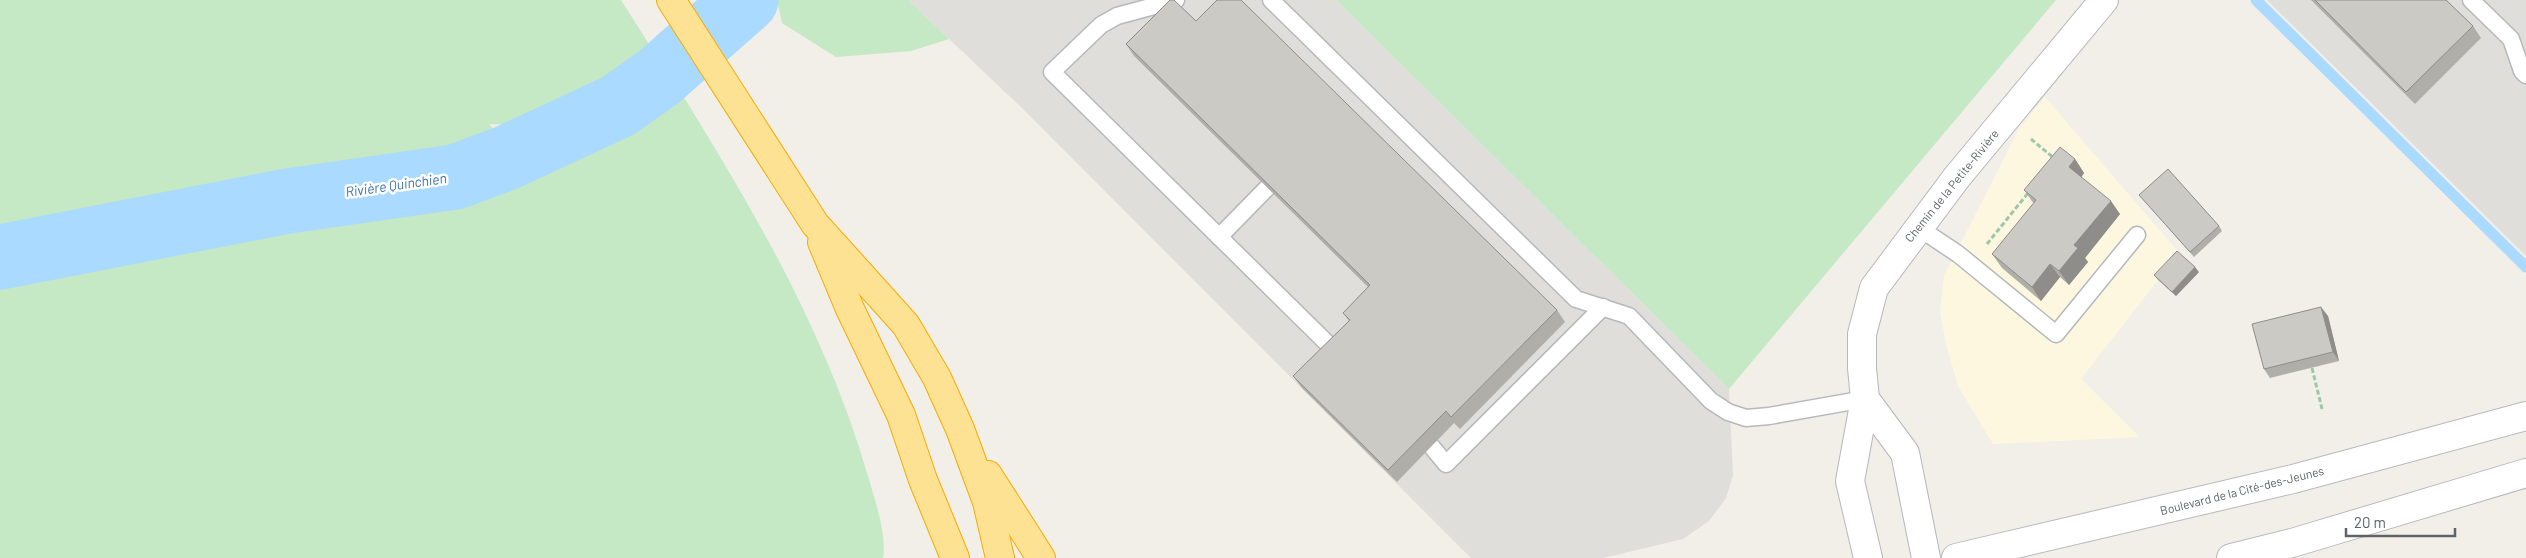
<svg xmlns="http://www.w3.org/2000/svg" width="2526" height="558" viewBox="0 0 2526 558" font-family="Barlow,sans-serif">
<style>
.commercial{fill:#fef7e0}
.industrial{fill:#e0deda}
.green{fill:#c5e8c5}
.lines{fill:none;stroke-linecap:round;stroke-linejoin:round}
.stream{stroke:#aadaff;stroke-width:11}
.river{stroke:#aadaff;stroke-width:65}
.service-casing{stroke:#b5b8bc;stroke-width:19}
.tertiary-casing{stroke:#b5b8bc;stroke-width:30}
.secondary-casing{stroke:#b6babf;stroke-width:30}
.motorway-casing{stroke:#f9ab00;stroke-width:30}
.path{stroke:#9cc7a9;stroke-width:3;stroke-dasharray:5 2.5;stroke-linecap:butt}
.service{stroke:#fff;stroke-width:16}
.tertiary{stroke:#fff;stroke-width:28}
.secondary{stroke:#fff;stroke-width:28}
.motorway{stroke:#fde293;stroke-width:28}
.wall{fill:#afaea9}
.shaded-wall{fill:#8f8d8a}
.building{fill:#cccac5;stroke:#8f8d8a}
.labels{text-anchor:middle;stroke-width:5;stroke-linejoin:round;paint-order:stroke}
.street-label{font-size:12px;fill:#5f6368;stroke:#fff}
.water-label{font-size:14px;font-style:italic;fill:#4174aa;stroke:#fff}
</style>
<rect width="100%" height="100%" fill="#f1efe8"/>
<polygon class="commercial" points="2045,97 2181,255 2158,280 2081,379 2140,437 1993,444 1958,386 1946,344 1940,311 1944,276 2019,129"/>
<g class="industrial">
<polygon points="908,0 1336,0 1729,389 1733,475 1726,498 1709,521 1683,539 1620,554 1603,558 1471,558 1021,107"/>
<polygon points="2267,0 2526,0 2526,256"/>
</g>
<g class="green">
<path d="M0,0H621L654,52L602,101L550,118L518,125L489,124L525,161L557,149L675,83C753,209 825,330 867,473C874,497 887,534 883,558H0Z"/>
<polygon points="777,0 908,0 949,39 911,51 836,57 782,23"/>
<polygon points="1336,0 2056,0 1729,389"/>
</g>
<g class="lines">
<polyline class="stream" points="2256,0 2526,267"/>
<polyline class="river" points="0,257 288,201 455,177 506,158 618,106 659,77 746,0"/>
<g class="service-casing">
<g id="service">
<polyline points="1176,0 1117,16 1101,25 1052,72 1337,353"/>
<polyline points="1271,0 1576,299 1629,316 1711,401 1728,412 1746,418 1769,416 1865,399"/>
<polyline points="2471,0 2511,39 2522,71 2526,75"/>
<polyline points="1919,228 1958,254 2056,334 2137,235"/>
<polyline points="1219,237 1268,187"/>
<polyline points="1432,447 1446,464 1603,307"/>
</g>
</g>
<g class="tertiary-casing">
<g id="tertiary">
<polyline points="1865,399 1905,453 1926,558"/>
<polyline points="1868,558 1850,481 1865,399 1862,368 1862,334 1874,288 1957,177 2104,0"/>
</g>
</g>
<g class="secondary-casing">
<g id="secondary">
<polyline points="1956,558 2293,479 2526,416"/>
<polyline points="2231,558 2292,543 2526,473"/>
</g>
</g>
<g class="motorway-casing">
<g id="motorway">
<polyline points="671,0 815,224 906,325 937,378 960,429 987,502 1000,558"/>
<polyline points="822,242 850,309 901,415 923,480 955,558"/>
<polyline points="988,475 1041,558"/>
</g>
</g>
<g class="path">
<polyline points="2031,139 2055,159"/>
<polyline points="1987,244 2028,193"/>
<polyline points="2312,368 2322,409"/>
</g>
<use href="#service" class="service"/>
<use href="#tertiary" class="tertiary"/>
<use href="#secondary" class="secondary"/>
<use href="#motorway" class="motorway"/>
</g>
<g class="wall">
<polygon points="2311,0 2446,0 2473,26 2481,38 2415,104"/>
<polygon points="1196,21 1557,310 1565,322 1460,429 1454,423 1397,482 1302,388 1293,376 1349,321 1343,313 1368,287 1134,56 1126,44"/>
<polygon points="2075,159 2084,173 2081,177 2120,214 2085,258 2088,262 2069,285 2060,277 2041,301 2002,268 1992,254 2034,204 2024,190"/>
<polygon points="2139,195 2219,226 2222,231 2194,257 2143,199"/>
<polygon points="2199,272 2176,296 2158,280 2154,275"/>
<polygon points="2328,316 2339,361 2270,378 2264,369"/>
</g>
<g class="shaded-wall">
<polygon points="2075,159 2084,173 2079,181 2069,167"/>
<polygon points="2111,201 2120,214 2085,258 2088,262 2069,285 2059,271 2074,245"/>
<polygon points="2050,264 2060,277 2041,301 2032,287"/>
<polygon points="2195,267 2199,272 2176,296 2172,292"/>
<polygon points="2321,307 2328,316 2339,361 2333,352"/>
</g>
<g class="building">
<polygon points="1170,0 1174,0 1196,21 1217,0 1241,0 1557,310 1451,417 1446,411 1388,470 1293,376 1350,320 1343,313 1370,285 1126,44"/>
<polygon points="2315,0 2446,0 2473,26 2406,92"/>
<polygon points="2060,147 2075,159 2069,167 2111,201 2074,245 2078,248 2059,271 2050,264 2032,287 1992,254 2036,200 2024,190"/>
<polygon points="2168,169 2219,226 2190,252 2139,195"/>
<polygon points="2177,251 2195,267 2172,292 2154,275"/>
<polygon points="2321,307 2333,352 2264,369 2252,324"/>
</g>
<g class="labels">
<g class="street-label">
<text transform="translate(1952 186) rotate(-51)" y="4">Chemin de la Petite-Rivière</text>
<text transform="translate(2242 491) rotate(-14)" y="4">Boulevard de la Cité-des-Jeunes</text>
</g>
<g class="water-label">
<text transform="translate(396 185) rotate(-8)" y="5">Rivière Quinchien</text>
</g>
</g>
<path d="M2346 528v8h109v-8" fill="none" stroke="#5f6368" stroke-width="2.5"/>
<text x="2354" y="528" font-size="15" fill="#5f6368" stroke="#ffffff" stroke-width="4" paint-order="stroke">20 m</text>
</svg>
